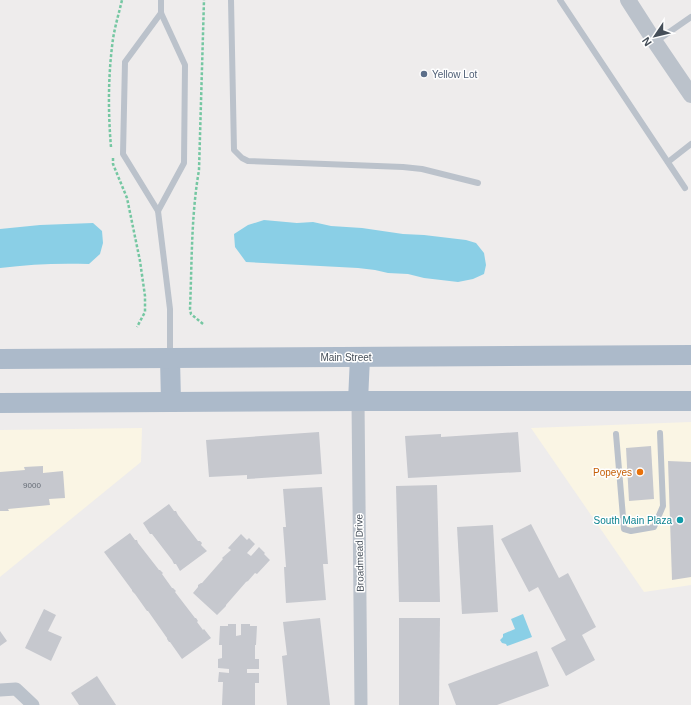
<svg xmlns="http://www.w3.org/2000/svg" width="691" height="705" viewBox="0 0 691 705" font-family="Arial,sans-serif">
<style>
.commercial{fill:#faf5e4}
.water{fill:#8acfe6}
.building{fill:#c6c8ce}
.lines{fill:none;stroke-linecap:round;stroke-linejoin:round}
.path{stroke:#75c7a2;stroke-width:2.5;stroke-dasharray:3 2;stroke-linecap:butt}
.service{stroke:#bbc2cb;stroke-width:6}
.minor{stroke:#bbc2cb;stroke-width:13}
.tertiary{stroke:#bbc2cb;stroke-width:16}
.primary{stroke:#acbaca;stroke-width:20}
.service-dot{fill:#5c6f8a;stroke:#fff;stroke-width:1.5}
.food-dot{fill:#e8710a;stroke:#fff;stroke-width:1.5}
.culture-dot{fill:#0f9aa8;stroke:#fff;stroke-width:1.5}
.labels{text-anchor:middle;stroke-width:3;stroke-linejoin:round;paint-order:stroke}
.number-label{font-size:8px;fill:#656c76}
.service-label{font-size:10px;fill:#4e5e75;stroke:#fff;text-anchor:start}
.street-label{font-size:10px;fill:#454e58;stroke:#fff}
.food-label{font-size:10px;fill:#c56008;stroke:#fff;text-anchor:end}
.culture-label{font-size:10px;fill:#0d838f;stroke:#fff;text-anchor:end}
</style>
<rect width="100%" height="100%" fill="#eeecec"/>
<g class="commercial">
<polygon points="691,422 691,585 644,592 531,428"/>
<polygon points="142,428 141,462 0,577 0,430"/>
</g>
<g class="water">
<polygon points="264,220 297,223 313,222 331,226 362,228 403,234 424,235 466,240 476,243 484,253 486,265 484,274 473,279 458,282 424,278 408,274 388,273 375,270 358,268 246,262 235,247 234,234 248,225"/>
<path d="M93,223L102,231L103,243L100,254L89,264C59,263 30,264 0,268V229L40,225Z"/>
<polygon points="523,614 532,637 507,646 506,644 502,643 500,640 503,637 503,634 515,629 511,619"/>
</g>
<g class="building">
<polygon points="319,432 322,474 247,479 247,475 209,477 206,440"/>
<polygon points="518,432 521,472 408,478 405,436 441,434 441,437"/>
<polygon points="651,446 654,499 629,501 626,448"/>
<polygon points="668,461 691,462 691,577 672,580"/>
<polygon points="43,466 43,473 63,471 65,498 49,499 50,505 8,509 9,511 0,511 0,472 25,470 24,467"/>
<polygon points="437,485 440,602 399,602 396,486"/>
<polygon points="322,487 328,564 323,564 326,600 286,603 284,567 286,567 283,527 286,527 283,489"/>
<polygon points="169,504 174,511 176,511 178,515 198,541 200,541 202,543 201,545 207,551 180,571 176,564 174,564 172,560 152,534 150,534 143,523"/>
<polygon points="531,524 559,578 568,573 596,627 582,635 595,660 566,676 551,648 566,640 538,587 529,592 501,539"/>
<polygon points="493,525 498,612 462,614 457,527"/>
<polygon points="130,533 135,540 137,540 138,543 159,570 160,570 163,573 162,574 172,588 173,588 176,591 175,592 195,618 196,618 198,621 197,622 203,630 204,629 211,638 182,659 170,642 169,642 167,639 167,638 148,611 147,611 135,594 132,591 132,590 104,552"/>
<polygon points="241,534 247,540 249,538 255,544 247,553 251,556 259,547 265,553 264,554 270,560 257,574 255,573 248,581 246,582 226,605 226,606 217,615 193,593 198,587 198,585 201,583 202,583 223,559 222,558 231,550 228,548"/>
<polygon points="44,609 56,615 48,631 62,637 51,661 25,648"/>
<polygon points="320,618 330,705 287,705 282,656 287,655 283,622"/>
<polygon points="399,618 440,618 439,705 399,705"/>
<polygon points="228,624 236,624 236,636 241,635 241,624 250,624 250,626 257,626 256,645 255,645 255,659 259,659 259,669 247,669 247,673 259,673 259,683 255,683 255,705 222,705 223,682 218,682 219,672 229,673 229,669 218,668 218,659 222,658 222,645 219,645 220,626 228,626"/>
<polygon points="0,631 7,641 0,646"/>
<polygon points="537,651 549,686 497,705 456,705 448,684"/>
<polygon points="97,676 116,705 79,705 71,693"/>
</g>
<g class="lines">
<g class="path">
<path d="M111,147C108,112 108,75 113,39C115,26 119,13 122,0"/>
<polyline points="113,158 113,164 127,198 140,261 145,296 145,312 137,327"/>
<path d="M203,324L191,314L190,309C192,263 191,216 199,170L204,0"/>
</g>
<g class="service">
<polyline points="161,0 161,13 185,65 184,163 158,211 170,309 170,355"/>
<polyline points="231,0 234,150 242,158 248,161 403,167 422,169 478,183"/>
<polyline points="560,0 685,188"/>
<polyline points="655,42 691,17"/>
<polyline points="668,162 691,144"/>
<polyline points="158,211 123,154 125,62 161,13"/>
<polyline points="616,434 624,529 631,531 654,527 663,506 660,433"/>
</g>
<g class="minor">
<polyline points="358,401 361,705"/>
<polyline points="0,690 16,689 33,705"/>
</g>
<polyline class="tertiary" points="628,0 655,42 691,95"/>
<g class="primary">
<polyline points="170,358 171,402"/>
<polyline points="0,359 691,355"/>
<polyline points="358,401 360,357"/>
<polyline points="0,403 358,401 691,401"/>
</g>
</g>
<circle class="service-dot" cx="424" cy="74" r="4"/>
<circle class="food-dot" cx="640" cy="472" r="4"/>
<circle class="culture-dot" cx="680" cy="520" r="4"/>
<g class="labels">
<g class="number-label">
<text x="32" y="488">9000</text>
</g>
<g class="service-label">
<text x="432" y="78">Yellow Lot</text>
</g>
<g class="street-label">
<text x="346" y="361">Main Street</text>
<text transform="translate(359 553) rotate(-91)" y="4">Broadmead Drive</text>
</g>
<g class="food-label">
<text x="632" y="476">Popeyes</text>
</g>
<g class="culture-label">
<text x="672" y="524">South Main Plaza</text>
</g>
</g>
<g transform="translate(655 36) rotate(235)" stroke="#ffffff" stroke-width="3" paint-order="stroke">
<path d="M0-3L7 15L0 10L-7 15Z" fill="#454e58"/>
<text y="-6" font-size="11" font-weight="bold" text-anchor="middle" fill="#454e58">N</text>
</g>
</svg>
